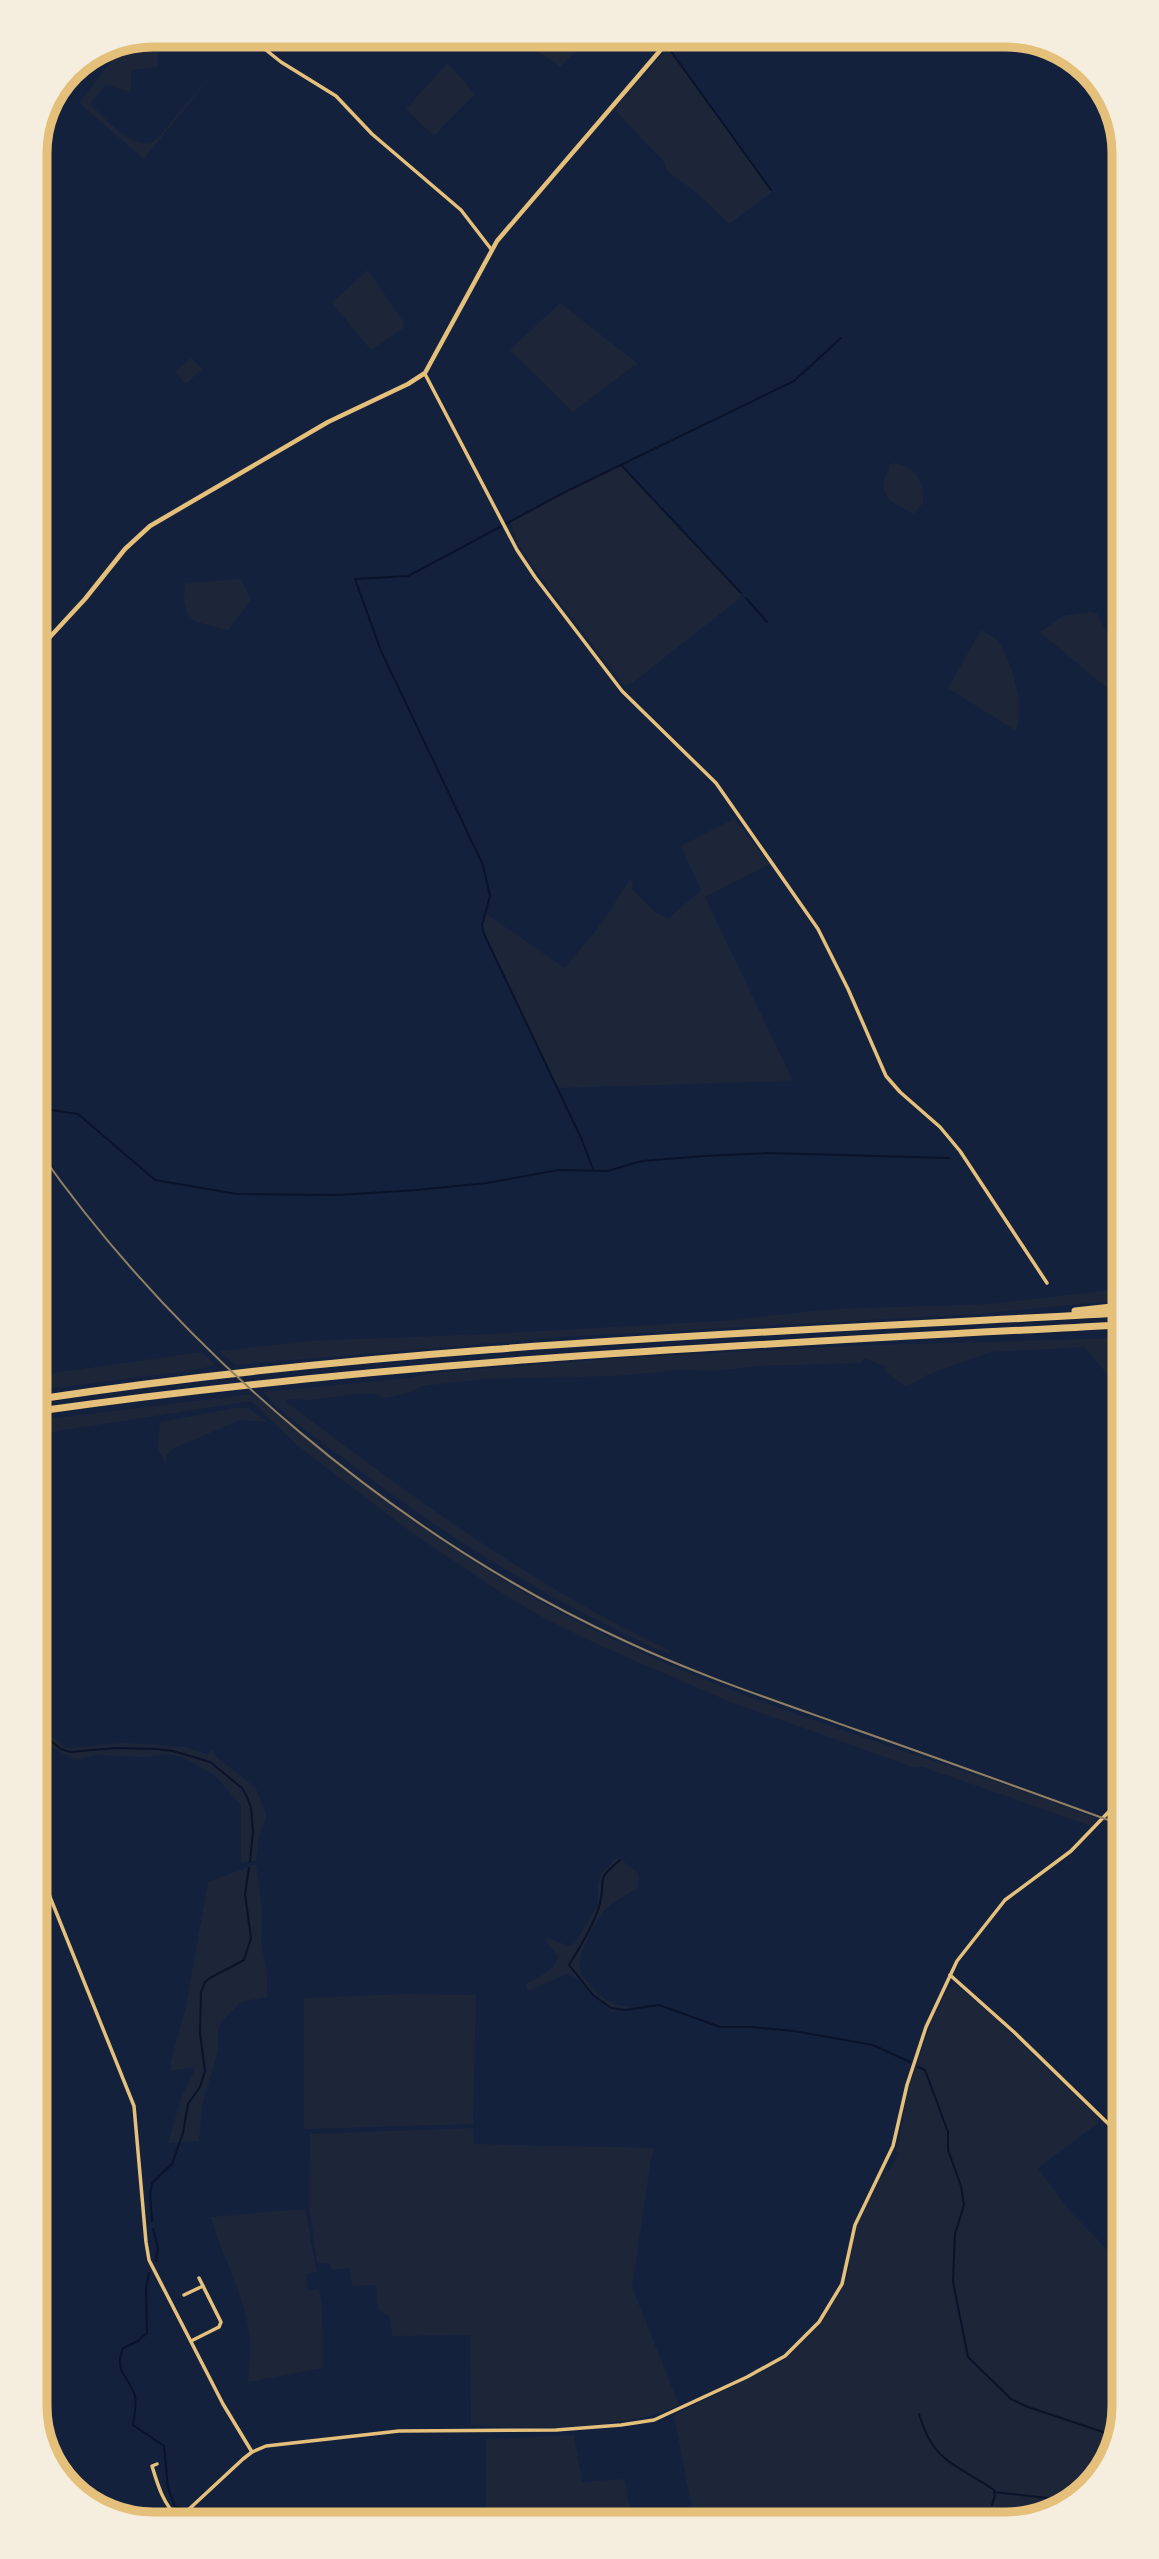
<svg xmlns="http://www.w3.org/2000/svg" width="1159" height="2559" viewBox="0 0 1159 2559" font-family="'Archivo Narrow',sans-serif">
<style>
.green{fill:#1d2539}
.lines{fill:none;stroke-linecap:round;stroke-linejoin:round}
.stream{stroke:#0b132b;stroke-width:2}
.minor{stroke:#e5c07b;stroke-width:3.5}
.tertiary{stroke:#e5c07b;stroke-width:4.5}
.motorway{stroke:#e5c07b;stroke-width:7}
.rail{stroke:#918062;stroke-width:2}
.rim{fill:none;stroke:#e5c07b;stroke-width:9}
</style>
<rect width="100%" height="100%" fill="#14213d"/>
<g class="green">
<polygon points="588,39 560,67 522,40"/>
<path d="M158,43L157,67L131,70V92L106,85L90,103L93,107C108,120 136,155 157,139L227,56L144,159L79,103L112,60L104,47L109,44Z"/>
<polygon points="668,48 772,192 729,224 697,193 666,170 664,162 614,109"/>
<polygon points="448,63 475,94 434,136 406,109"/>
<polygon points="368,270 404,323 403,328 371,350 332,303"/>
<polygon points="560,303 637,363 637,366 633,366 573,412 510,350"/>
<polygon points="191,358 202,369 186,384 175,372"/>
<path d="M896,463C917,468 924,482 923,503L913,514C900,505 881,502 884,481C885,473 890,472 889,464Z"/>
<polygon points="621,466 742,594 739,599 632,683 624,685 533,567 519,545 511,522 567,491"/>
<path d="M241,579L251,600L228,630C195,621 181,625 185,583Z"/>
<polygon points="1090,612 1097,614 1112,642 1119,644 1119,698 1040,632 1063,616"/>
<path d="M981,630C987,634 996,637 999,643C1013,665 1025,706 1016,731L948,688Z"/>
<polygon points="734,819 770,864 705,897 793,1081 557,1088 484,934 482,925 485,913 565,968 604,920 630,879 633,883 632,889 657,914 669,918 701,890 681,846"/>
<polygon points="1121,1289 1121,1300 978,1314 561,1337 235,1365 219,1351 309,1341 489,1334 720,1321 834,1309 990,1304"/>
<path d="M1121,1338V1348C1111,1354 1116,1361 1114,1370L1109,1375C1098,1366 1094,1355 1083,1347L991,1352L929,1374L906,1387L884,1371L886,1367L864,1358L861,1363L755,1366L715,1371L679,1370L616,1376L484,1379L423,1386L411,1392L385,1398L376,1394H358L307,1400L287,1399L286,1402L305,1416C419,1502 538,1589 669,1650L671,1653L668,1654C552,1602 455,1543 354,1466C324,1443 288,1420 263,1392L410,1378L440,1372L637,1357L874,1345Z"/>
<polygon points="202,1352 215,1365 201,1369 39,1390 39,1375"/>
<path d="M253,1394C362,1489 480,1575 611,1638C766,1714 937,1756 1098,1819L1091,1826L923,1767H913L730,1702L599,1645L542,1617L505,1595L408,1530L297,1445L251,1401L39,1434V1420Z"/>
<polygon points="235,1408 249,1408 267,1422 241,1420 174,1448 167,1455 165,1465 158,1448 160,1422"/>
<polygon points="39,1726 65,1747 71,1748 121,1743 152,1744 189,1748 208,1755 212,1749 216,1757 256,1788 266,1814 266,1819 259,1836 256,1860 241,1863 241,1805 214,1775 184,1758 169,1754 145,1757 96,1755 75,1760 44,1743 40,1738"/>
<path d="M617,1858L622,1859C627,1867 634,1867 639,1875L638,1887C628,1895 615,1900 606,1909C596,1919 577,1955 580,1969C581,1975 587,1982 592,1987C602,2000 613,2005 629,2007L630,2009L611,2012C607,2005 599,2003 594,1997C585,1988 580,1979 568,1974L530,1990L526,1988L527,1983C539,1977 556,1970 558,1956L547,1943L546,1937L569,1946L574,1944L598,1905V1884L602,1872Z"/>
<polygon points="256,1864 262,1909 261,1941 267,1973 267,1997 241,2002 221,2022 218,2031 218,2051 202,2105 199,2141 168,2143 181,2098 195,2070 193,2067 171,2071 171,2061 186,2006 208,1882"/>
<path d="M954,1983L993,2016L1099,2118L1097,2124L1038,2168L1069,2210L1124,2267V2406L1104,2472L1044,2518L694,2520L674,2415L782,2362L818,2326L841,2291L847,2278L857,2225L883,2174L890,2170L899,2153L895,2151C906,2123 903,2092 917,2066H921L917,2064C924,2045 940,1994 954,1983Z"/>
<polygon points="406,1994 476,1995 473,2124 304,2129 304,1998"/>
<path d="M473,2128L474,2144L655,2148L651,2159L632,2287L679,2405C624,2431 532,2429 471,2425L470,2335L392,2336L390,2317L378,2310L376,2285L352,2286L350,2268L331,2270L330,2263H317L309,2205L310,2134Z"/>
<path d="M305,2209L317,2272L306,2274L308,2291L319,2289L322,2308L323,2368L248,2382C249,2366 251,2349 249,2333C245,2297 221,2254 211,2217Z"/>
<polygon points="574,2435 582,2482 624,2479 632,2520 486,2521 486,2439"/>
</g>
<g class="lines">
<g class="stream">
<polyline points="670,50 771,190"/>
<polyline points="622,466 741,593"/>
<polyline points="746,598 767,622"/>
<polyline points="38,1108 78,1114 155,1180 237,1194 339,1195 416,1190 487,1183 558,1170 608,1171 642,1161 704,1156 769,1153 949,1158"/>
<polyline points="593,1169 582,1140 484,934 482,925 490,896 483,865 381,651 355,579 408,576 427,566 567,491 794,381 841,338"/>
<polyline points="40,1733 61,1749 70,1752 116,1748 156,1749 173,1751 210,1762 242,1788 247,1797 251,1808 253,1831 250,1862"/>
<path d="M620,1860C593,1883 607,1876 600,1903C596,1921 579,1949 569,1965L593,1995L611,2008L625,2010L659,2005L720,2027H750L794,2031L873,2045L910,2062"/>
<polyline points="918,2067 925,2070 948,2132 948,2150 961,2186 964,2205 955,2234 953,2282 968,2357 1011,2399 1028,2407 1115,2436"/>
<polyline points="152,2221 150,2194 152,2183 172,2164 183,2133 188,2104 200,2087 205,2071 200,2034 201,1992 205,1982 210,1978 244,1960 251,1938 245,1894 249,1868"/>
<polyline points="153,2229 158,2248 156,2261"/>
<path d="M149,2273L146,2288L147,2333L138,2341L123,2348C113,2373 130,2377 135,2396C137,2405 134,2417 133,2425L164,2446L168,2488L175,2507L183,2508"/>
<path d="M919,2414C933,2463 956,2464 994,2490L995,2495L992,2505"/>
<polyline points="994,2492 1066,2500"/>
<polyline points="193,2511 238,2509 260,2523"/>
</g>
<g class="minor">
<polyline points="256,42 281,62 336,96 372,134 461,210 491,249"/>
<polyline points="425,374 517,550 535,577 622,691 716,783 818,929 848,989 886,1076 900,1092 940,1127 960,1151 1047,1283"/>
<polyline points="40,1872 134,2106 146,2242 149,2260 223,2404 252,2452"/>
<polyline points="950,1975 1014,2032 1123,2138"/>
<polyline points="199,2278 203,2286"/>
<polyline points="184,2295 203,2286 221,2322 219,2327 191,2341"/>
<path d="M157,2464L152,2466C158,2486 163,2503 178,2518"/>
<polyline points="173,2524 243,2459 252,2452 266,2446 399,2431 556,2430 621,2425 654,2420 747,2377 785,2356 819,2322 842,2284 855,2225 893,2146 907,2085 926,2027 957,1961 1005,1900 1071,1851 1122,1798"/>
</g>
<polyline class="tertiary" points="37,651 85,599 125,549 150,526 328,422 408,384 425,373 497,241 670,39"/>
<g class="motorway">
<polyline points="1075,1311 1121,1306"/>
<path d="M39,1399C397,1345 760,1333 1121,1313"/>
<path d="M39,1411C398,1360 759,1344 1121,1325"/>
</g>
<path class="rail" d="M38,1150C180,1352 400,1538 625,1641C700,1676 779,1702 857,1730C946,1761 1034,1793 1122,1825"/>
</g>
<path d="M0 0H1159V2559H0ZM153 47H1006A106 106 0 0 1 1112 153V2406A106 106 0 0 1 1006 2512H153A106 106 0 0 1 47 2406V153A106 106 0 0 1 153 47Z" fill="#f5edde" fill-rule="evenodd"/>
<path class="rim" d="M153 47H1006A106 106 0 0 1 1112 153V2406A106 106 0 0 1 1006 2512H153A106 106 0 0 1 47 2406V153A106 106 0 0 1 153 47Z"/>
</svg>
